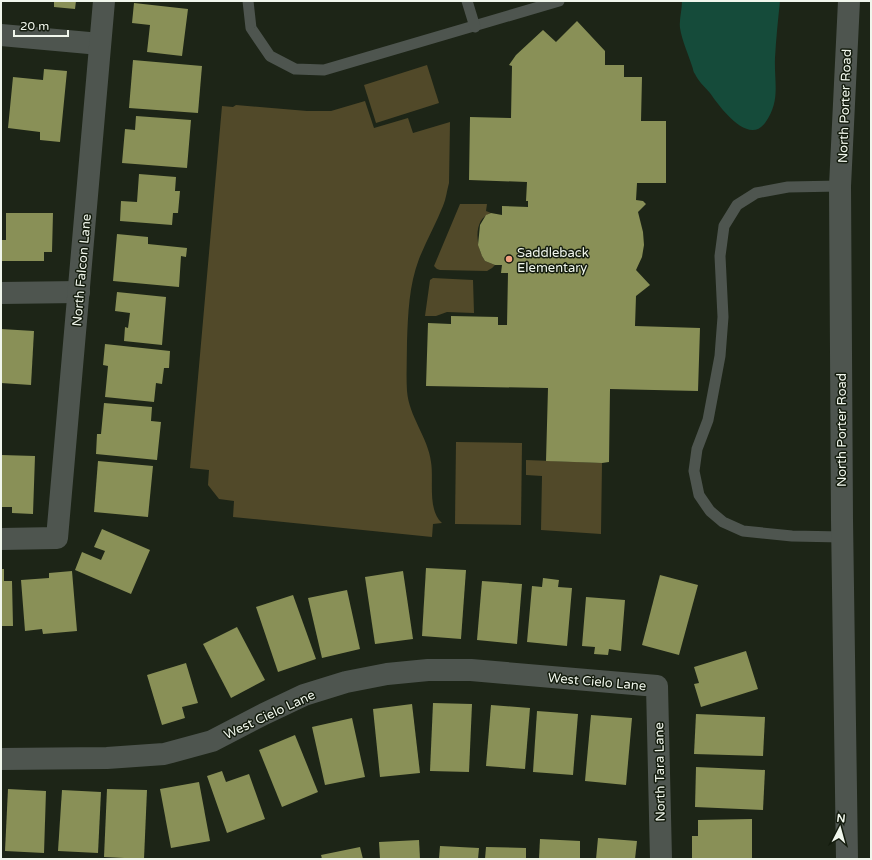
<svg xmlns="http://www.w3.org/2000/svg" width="872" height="860" viewBox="0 0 872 860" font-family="'Varela Round',sans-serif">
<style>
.green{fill:#514929}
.water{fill:#154b3a}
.building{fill:#899057}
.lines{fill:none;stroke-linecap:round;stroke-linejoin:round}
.service{stroke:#4e554f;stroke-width:11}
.minor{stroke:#4e554f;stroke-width:22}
.tertiary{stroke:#4e554f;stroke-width:22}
.poi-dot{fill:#f2a080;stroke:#141c0e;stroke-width:1.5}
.labels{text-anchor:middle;stroke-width:3;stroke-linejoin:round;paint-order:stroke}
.street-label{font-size:13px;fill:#f0f6ec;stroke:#141c0e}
.poi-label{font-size:13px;fill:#f0f6ec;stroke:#141c0e;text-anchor:start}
</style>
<rect width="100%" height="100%" fill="#1d2517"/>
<g class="green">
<polygon points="427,65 439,103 376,123 364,85"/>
<path d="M365,101L374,128L408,118L413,133L450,122L449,183C447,190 446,199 443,206C436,224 426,241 419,259C409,285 408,314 407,342C407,358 406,375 407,391C409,417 428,437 431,462C434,480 427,510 442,523L433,524L432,537L233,517L234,501L219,499L208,485L209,470L190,468L222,106L233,107L236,105L307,111H331Z"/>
<path d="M460,204H487L486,211L491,213C472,219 476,248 485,261L495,265L492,268L487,271L440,270L437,269L434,266Z"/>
<polygon points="433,278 473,280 474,313 447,312 436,316 425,316 430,280"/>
<polygon points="456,442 522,443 521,525 455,524"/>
<polygon points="526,460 602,463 601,534 541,530 542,476 526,475"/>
</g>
<path class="water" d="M682,1H780C778,20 776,39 775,58C774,83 781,101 765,123C748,146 719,106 710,93C705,87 698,81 695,74C693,72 693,68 692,66C688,53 682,41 680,28C679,20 682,10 682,1Z"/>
<g class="building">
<polygon points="54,1 76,1 75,9 54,7"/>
<polygon points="134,3 188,9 182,56 147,52 150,25 132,23"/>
<polygon points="577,21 605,51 605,65 624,65 624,77 642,77 641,121 666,121 666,183 637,183 636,200 643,201 646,204 638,212 643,232 644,245 642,257 636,270 650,285 636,296 635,326 700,328 698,391 610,389 609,462 602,463 546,461 548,388 426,386 428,323 451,324 451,316 498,317 498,325 507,325 508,273 501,273 502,265 495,265 485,261 482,256 478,245 480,225 486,215 491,213 502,215 502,206 528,207 528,201 526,201 527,182 469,180 470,117 511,118 512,66 509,65 516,55 543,30 556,42"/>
<polygon points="133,60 202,66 198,113 129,108"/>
<polygon points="44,69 67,71 60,142 40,140 40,132 8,128 13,77 43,80"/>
<polygon points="136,116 191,120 187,168 122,163 125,129 135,130"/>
<polygon points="139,174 176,177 175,191 180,191 178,213 173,213 172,225 120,221 121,201 137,202"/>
<polygon points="6,213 53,213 52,252 44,252 44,261 1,261 1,240 6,240"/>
<polygon points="117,234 148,237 148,244 187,248 186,257 181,256 179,287 113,281"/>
<polygon points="117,292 166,297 162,345 124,341 125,327 128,328 130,313 115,311"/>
<polygon points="1,329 34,331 31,385 1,383"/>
<polygon points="105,344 170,351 169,368 164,368 162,384 156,383 154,402 105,397 108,366 103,365"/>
<polygon points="104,403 152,407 151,421 161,422 157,460 96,454 97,434 101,434"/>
<polygon points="1,455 35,456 33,514 12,513 12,507 1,507"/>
<polygon points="98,461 153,466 148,517 94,512"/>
<polygon points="102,529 150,550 131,594 75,570 82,552 101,560 105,551 94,547"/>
<polygon points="426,568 466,570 461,639 422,636"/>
<polygon points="1,569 4,569 4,581 12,581 13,626 1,626"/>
<polygon points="72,571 77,631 43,634 42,629 25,631 21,580 49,578 49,573"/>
<polygon points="403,571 413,639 375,644 365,577"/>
<polygon points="660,575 698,585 679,655 642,645"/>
<polygon points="543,578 559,580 558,587 572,588 567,646 527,642 532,586 542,587"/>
<polygon points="482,581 522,584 517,644 477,640"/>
<polygon points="347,590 360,649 322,658 308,598"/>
<polygon points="293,595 316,659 278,672 256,607"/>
<polygon points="586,597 625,600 621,651 609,649 608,655 594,654 595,647 582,646"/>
<polygon points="237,627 265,680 231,698 203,644"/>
<polygon points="746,651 758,689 701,707 694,684 699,683 694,667"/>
<polygon points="186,663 198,703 182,707 185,718 162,725 147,675"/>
<polygon points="433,703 472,704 469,772 430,771"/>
<polygon points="412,704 420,773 380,777 373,709"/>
<polygon points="491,705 530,708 525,769 486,766"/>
<polygon points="537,711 578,714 573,775 533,772"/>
<polygon points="696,714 765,717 763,756 694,754"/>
<polygon points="591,715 632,718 626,785 585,781"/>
<polygon points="352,718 365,777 325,785 312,727"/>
<polygon points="295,735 318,792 282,807 259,750"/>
<polygon points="696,767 765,770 763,810 695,807"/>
<polygon points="222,771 226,782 249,774 265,819 227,833 207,776"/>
<polygon points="199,782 210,841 171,848 160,789"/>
<polygon points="8,789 46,791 44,853 5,851"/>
<polygon points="107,789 147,790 144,859 104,857"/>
<polygon points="62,790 101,792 98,853 58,851"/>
<polygon points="752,819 752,859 692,859 692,836 698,836 698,820"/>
<polygon points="598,838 637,841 635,859 596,859"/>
<polygon points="540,839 580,841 580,859 539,859"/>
<polygon points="419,840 420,859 380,859 379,842"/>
<polygon points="440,846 479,848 478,859 439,859"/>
<polygon points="360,847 363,859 322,859 321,855"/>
<polygon points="486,847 526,848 526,859 485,859"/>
</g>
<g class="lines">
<g class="service">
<polyline points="248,1 251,28 270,56 295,69 324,70 559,1"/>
<polyline points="467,1 475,27"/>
<polyline points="840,186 788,187 756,193 737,205 724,226 720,256 723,317 720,356 708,420 697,449 694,471 699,495 710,511 723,522 743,531 792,536 842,537"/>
</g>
<g class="minor">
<polyline points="1,35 100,44"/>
<polyline points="1,293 79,292"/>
<polyline points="1,539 57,538 104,1"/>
<polyline points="1,759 107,758 164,754 212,741 264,714 304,695 346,682 387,674 428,670 471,670 657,686 661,859"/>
</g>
<polyline class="tertiary" points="847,859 842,520 840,186 849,1"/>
</g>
<circle class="poi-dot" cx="509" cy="259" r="4"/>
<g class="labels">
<g class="street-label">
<text transform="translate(844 106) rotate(-88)" y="5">North Porter Road</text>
<text transform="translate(81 270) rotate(-85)" y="5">North Falcon Lane</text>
<text transform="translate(841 430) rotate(-90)" y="5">North Porter Road</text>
<text transform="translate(597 681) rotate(5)" y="5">West Cielo Lane</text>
<text transform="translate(269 714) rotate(-25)" y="5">West Cielo Lane</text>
<text transform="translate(659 772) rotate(-91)" y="5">North Tara Lane</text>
</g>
<g class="poi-label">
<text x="517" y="257">Saddleback<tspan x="517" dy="15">Elementary</tspan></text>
</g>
</g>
<rect width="872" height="860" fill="none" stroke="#f0f6ec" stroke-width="4"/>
<g transform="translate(840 828) rotate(6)" stroke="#141c0e" stroke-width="3" paint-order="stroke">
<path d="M0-3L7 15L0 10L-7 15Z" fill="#f0f6ec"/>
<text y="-6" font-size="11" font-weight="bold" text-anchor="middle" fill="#f0f6ec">N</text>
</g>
<path d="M14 30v6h54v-6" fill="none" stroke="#f0f6ec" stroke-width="2"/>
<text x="20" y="30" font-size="12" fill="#f0f6ec" stroke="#141c0e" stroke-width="3" paint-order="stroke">20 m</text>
</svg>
